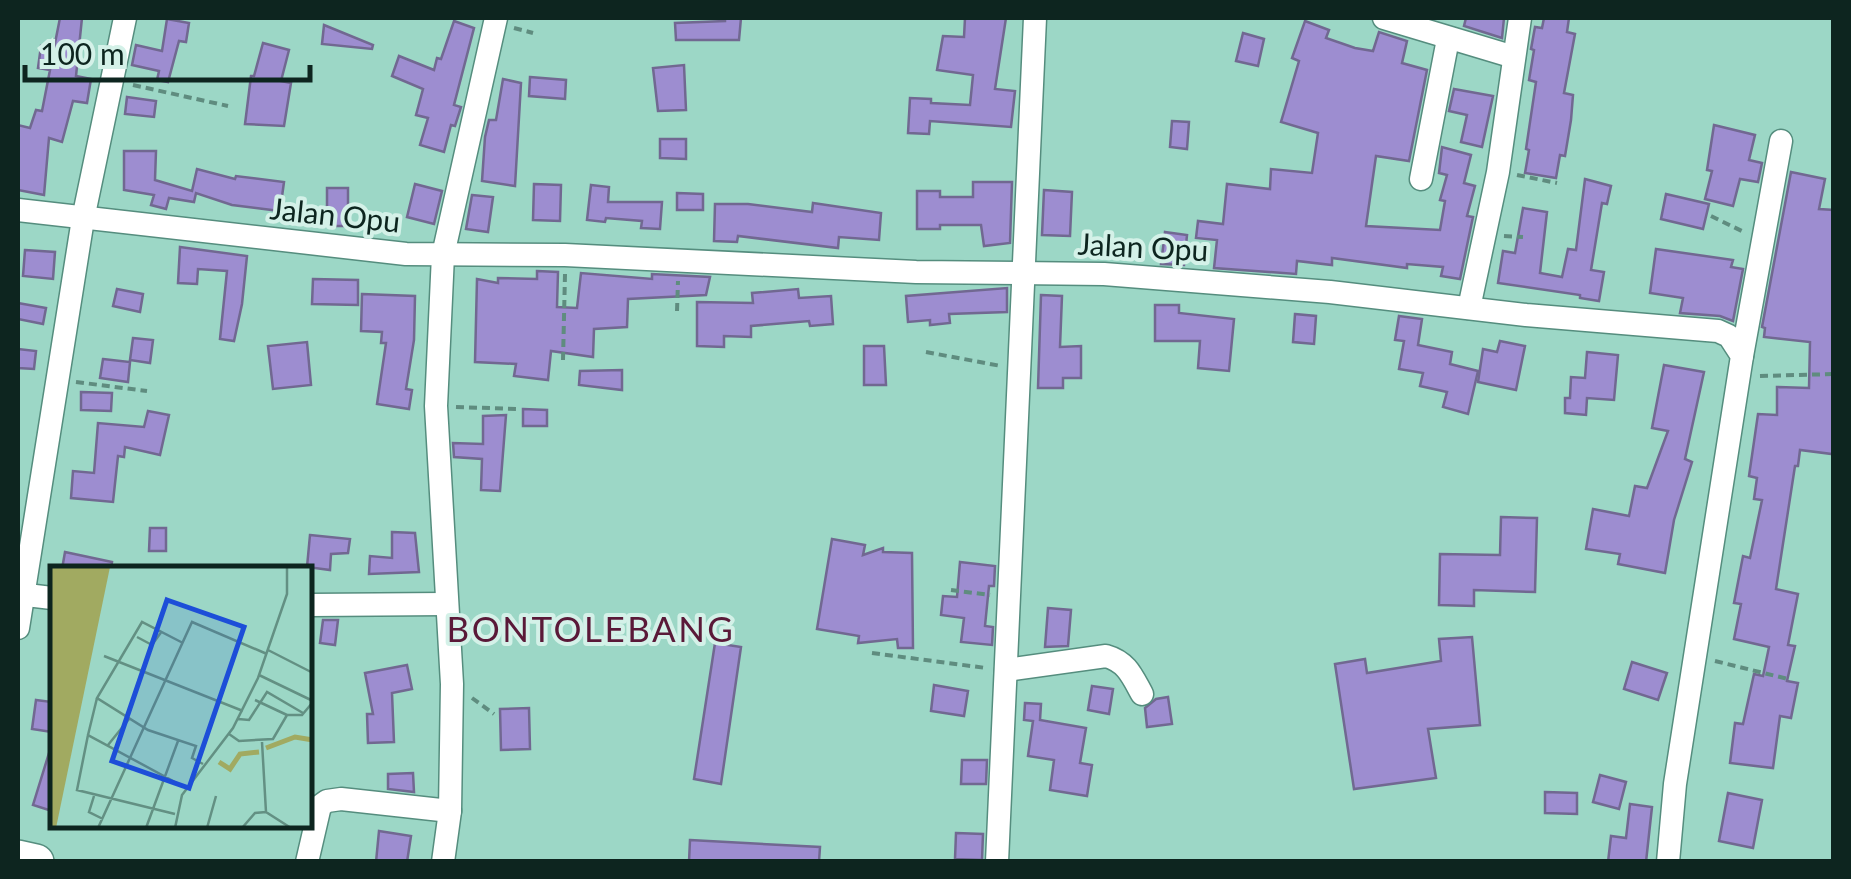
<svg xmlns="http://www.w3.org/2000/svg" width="1851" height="879" viewBox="0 0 1851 879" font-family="Lato,sans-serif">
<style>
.building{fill:#9d8dd0;stroke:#716891;stroke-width:2.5}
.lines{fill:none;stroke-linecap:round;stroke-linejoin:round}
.street-casing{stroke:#558d7e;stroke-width:25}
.primary-casing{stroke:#558d7e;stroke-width:38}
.path{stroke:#5f8c7f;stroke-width:4;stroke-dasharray:8 5;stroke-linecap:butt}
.street{stroke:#fff;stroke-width:22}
.primary{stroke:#fff;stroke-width:35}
.labels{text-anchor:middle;stroke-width:8;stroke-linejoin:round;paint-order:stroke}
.street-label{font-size:30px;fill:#0d251f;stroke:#d4f1e8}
.quarter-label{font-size:35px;letter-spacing:2.5px;fill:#5a1938;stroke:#d4f1e8}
.inset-river{fill:none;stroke:#a1aa61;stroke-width:5}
.inset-road{fill:none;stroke:#639083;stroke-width:2.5}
.view{fill:#1d4ed8;fill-opacity:0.15;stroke:#1d4ed8;stroke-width:5}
.inset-edge{fill:none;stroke:#0d251f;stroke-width:5}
</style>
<rect width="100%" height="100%" fill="#9cd7c6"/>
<g class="building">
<polygon points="60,18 82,18 76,76 91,79 87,103 73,101 62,142 49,138 44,195 18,190 18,125 30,128 36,110 42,111 50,70 38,68 41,46 54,48"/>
<polygon points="725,18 741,18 739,40 676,40 675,23 725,21"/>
<polygon points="965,18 1006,18 995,89 1015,91 1011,127 930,121 929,134 908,133 910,98 931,99 931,103 970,105 973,75 937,70 943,36 964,37"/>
<polygon points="1466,18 1504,18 1502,38 1464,26"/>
<polygon points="1544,18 1569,18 1567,32 1575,34 1564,93 1573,95 1571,120 1565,156 1560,155 1556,178 1525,173 1529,150 1526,149 1536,82 1529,80 1534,50 1531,49 1535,27 1542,28"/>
<polygon points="167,19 189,23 186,42 179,41 168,82 157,80 159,71 132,65 136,45 162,51"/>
<polygon points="454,21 474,28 454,105 461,107 455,126 451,125 444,152 420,145 428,118 416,115 423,89 392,76 399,56 434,70 437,58 441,59"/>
<polygon points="1305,21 1329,30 1326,38 1355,48 1373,51 1379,32 1407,41 1402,63 1427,70 1409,161 1376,156 1366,226 1440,230 1445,201 1440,200 1447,175 1439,173 1442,147 1471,155 1464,183 1475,186 1467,216 1473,217 1460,279 1441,276 1443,267 1407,264 1407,268 1332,258 1332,265 1297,261 1296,274 1214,268 1217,240 1196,238 1198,221 1223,224 1227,184 1270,189 1271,169 1312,173 1318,133 1281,122 1299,61 1292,58"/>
<polygon points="324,25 373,45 372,49 322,44"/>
<polygon points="1243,33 1264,39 1258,66 1236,61"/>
<polygon points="263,43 289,50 281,81 291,83 284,126 245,124 251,76 254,76"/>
<polygon points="684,65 686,110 658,111 653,68"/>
<polygon points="530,77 566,80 565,99 529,96"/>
<polygon points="503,79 521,83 515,186 482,181 485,137 489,120 496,120"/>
<polygon points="1454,89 1493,96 1482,147 1461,142 1467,115 1449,111"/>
<polygon points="127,97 156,101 154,117 125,114"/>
<polygon points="1172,121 1189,122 1187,149 1170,147"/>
<polygon points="1714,125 1755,135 1749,160 1762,163 1758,182 1740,179 1733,206 1705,199 1712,171 1707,170"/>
<polygon points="660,139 686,139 686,159 660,158"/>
<polygon points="124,151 156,151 155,180 192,191 197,169 235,179 236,176 284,182 280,211 232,205 196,193 194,202 169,198 166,209 151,205 154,195 124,190"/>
<polygon points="1791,172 1825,179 1819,209 1834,210 1834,445 1832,454 1800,450 1798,466 1795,466 1776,589 1798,594 1788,645 1795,646 1787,681 1798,683 1791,718 1780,716 1773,768 1730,763 1735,723 1743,724 1754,674 1763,676 1769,647 1734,639 1741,604 1734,603 1743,556 1750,558 1762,500 1754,499 1757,478 1749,476 1758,414 1777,415 1777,387 1809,388 1810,342 1764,337 1765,328 1762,327"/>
<polygon points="1585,179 1611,186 1607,204 1602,203 1591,270 1604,272 1599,301 1580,298 1580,295 1498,283 1503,251 1515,253 1523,208 1547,212 1540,273 1562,277 1568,249 1576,250"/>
<polygon points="973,182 1012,182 1010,243 984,246 981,225 940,225 940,229 917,229 917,191 940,191 940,197 973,197"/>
<polygon points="415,184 442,191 434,224 407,217"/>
<polygon points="534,184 561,185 560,221 533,220"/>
<polygon points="591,185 609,187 608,202 662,202 660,229 641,228 642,221 606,218 605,222 587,220"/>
<rect x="327" y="188" width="21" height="38"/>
<polygon points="1044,190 1072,192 1070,236 1042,235"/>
<polygon points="677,193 703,194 703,210 677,210"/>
<polygon points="1666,194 1709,204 1703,229 1661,219"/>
<polygon points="472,195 493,197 488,232 466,229"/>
<polygon points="813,203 881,213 879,240 839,237 838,248 738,236 737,242 714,241 715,204 748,204 812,212"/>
<polygon points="1165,232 1187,235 1184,265 1161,264"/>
<polygon points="180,247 247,256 242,304 234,341 220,339 227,271 198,269 197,284 178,283"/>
<polygon points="1656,249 1733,260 1731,267 1743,269 1733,321 1720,316 1680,313 1683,298 1650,293"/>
<polygon points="25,250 55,252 53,279 23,276"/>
<polygon points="537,271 558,272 557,307 577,308 581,273 652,279 652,274 710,277 706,295 628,299 627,327 594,329 593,357 551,351 548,380 514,376 516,364 475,362 477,279 498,283 498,278 537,279"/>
<polygon points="313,279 358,280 358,305 312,304"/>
<polygon points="1007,288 1007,312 949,314 950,323 930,325 930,320 908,322 906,296"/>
<polygon points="117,289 143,294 140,312 113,306"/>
<polygon points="798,289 799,298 831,296 833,324 810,326 809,321 751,326 751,337 724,336 724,347 697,346 697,302 753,303 752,293"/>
<polygon points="362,294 415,296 414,340 406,389 412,390 409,409 377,404 386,343 381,343 382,332 361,331"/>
<polygon points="1041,295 1062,296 1060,347 1081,346 1081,378 1063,378 1063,388 1038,388"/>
<polygon points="18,303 46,308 43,324 18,319"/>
<polygon points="1155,305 1179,305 1179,313 1234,319 1229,371 1198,368 1200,341 1155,341"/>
<polygon points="1295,314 1316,316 1314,344 1293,342"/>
<polygon points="1399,316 1422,319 1418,345 1452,352 1450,364 1478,371 1468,414 1443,407 1447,392 1420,386 1423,373 1399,369 1404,341 1395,340"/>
<polygon points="133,338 153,340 150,363 130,360"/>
<polygon points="1500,341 1525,346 1516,390 1478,382 1483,349 1497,352"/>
<polygon points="307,342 311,385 273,389 268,346"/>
<polygon points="864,346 884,346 886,385 864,385"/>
<polygon points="18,349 36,351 34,369 18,368"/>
<polygon points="1587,352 1618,355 1614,400 1587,398 1586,415 1565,413 1565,398 1570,398 1571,377 1585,378"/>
<polygon points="103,359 130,362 128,382 100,378"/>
<polygon points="1664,365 1704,372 1685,459 1692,462 1674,520 1665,573 1618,564 1620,554 1586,549 1593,509 1629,516 1635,486 1647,488 1668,431 1652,428"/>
<polygon points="622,370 622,390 579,385 580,371"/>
<polygon points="81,392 112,393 111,411 81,410"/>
<polygon points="523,409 547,410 547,426 523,426"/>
<polygon points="148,411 169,415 160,455 125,447 124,457 118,456 113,502 71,498 73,471 94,473 98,423 144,427"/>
<polygon points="506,415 500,491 481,490 482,459 454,457 453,443 483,444 483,416"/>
<polygon points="1501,517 1537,518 1535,592 1474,590 1474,606 1439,605 1440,554 1500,555"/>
<polygon points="150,528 166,528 166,551 149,551"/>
<polygon points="392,532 415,533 419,572 369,574 370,556 392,558"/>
<polygon points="310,535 350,539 348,553 331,554 330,570 307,567"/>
<polygon points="832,539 865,545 863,555 883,548 883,552 912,553 913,648 898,648 897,639 858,643 859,636 817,629"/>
<polygon points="65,552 112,562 111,569 62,569"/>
<polygon points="960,562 995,566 994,586 989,586 985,626 993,627 992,645 961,642 964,618 941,615 943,596 957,597"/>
<polygon points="1048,608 1071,610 1068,646 1045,647"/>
<polygon points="323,620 338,620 335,645 320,643"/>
<polygon points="1472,637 1480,725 1428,729 1436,778 1354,789 1335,664 1365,659 1367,673 1441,661 1439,639"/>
<polygon points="715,643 741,647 721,784 694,779"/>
<polygon points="1632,662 1667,673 1658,700 1624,689"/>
<polygon points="407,665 412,689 392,693 394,742 368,743 367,714 373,714 365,673"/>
<polygon points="934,685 968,691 964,716 931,711"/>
<polygon points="1092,686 1113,689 1109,714 1088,710"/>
<polygon points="1168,697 1172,724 1147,727 1145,708 1156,699"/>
<polygon points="36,700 52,702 52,732 32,729"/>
<polygon points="1025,703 1041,704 1040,720 1086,728 1080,763 1092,765 1087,796 1050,790 1054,760 1028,756 1033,721 1024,720"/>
<polygon points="529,708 530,749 501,750 500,709"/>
<polygon points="49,753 52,754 52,811 33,805"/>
<polygon points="962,760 987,760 986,784 961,784"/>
<polygon points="413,773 414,792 388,789 388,774"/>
<polygon points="1600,775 1626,782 1619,809 1593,802"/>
<polygon points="1545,792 1577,793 1577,814 1545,813"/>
<polygon points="1728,793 1762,800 1753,848 1719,841"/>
<polygon points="1630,804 1652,807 1646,862 1608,862 1611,836 1626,838"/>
<polygon points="379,831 411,836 407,862 376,862"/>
<polygon points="956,833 983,834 982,860 955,859"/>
<polygon points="690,840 820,847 819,862 689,862"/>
</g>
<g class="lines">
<g class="street-casing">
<g id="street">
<polyline points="1384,18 1514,57"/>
<polyline points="1421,179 1448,39"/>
<polyline points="18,210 406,254 565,255 916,272 1104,274 1330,292 1526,315 1718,331 1729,336 1742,356 1675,784 1668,862"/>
<polyline points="1469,308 1498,172 1520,18"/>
<polyline points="1742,356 1781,141"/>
<polyline points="18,594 52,598"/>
<polyline points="310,605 446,604"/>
<polyline points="18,628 83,219 125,18"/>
<path d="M1006,670L1106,656C1127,662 1132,676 1142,694"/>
<polyline points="307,862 320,806 327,801 341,799 450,811 452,684 436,406 443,255 496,18"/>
<polyline points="443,862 450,811"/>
<polyline points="997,862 1035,18"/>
</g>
</g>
<g class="primary-casing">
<polyline id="primary" points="18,858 36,862"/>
</g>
<g class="path">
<polyline points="514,28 533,33"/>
<polyline points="133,85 228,106"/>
<polyline points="1517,175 1557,183"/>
<polyline points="1711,216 1746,233"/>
<polyline points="1504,236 1523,237"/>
<polyline points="677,311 678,281"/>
<polyline points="926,352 1001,366"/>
<polyline points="563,360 565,274"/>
<polyline points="1760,376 1834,374"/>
<polyline points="76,382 147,391"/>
<polyline points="456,407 517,409"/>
<polyline points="951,590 990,595"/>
<polyline points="872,653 986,668"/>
<polyline points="1715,661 1788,679"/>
<polyline points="472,698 494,714"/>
</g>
<use href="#street" class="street"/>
<use href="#primary" class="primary"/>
</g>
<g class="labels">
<g class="street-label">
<text transform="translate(335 216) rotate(6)" y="10">Jalan Opu</text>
<text transform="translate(1143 248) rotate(3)" y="10">Jalan Opu</text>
</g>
<g class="quarter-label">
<text x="591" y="642">BONTOLEBANG</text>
</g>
</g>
<g transform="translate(50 566)">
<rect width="262" height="262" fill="#9cd7c6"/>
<path d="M0,1H60L6,262H0Z" fill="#a1aa61"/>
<path class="inset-river" d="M216,182L245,171L263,174M169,196L180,203L190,188L209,186"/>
<path class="inset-road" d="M87,71L102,79L112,65M133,77L92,56L47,132L98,164L146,180L142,192L153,198M218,84L263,107M54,90L193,145M209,109L263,135M47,132L38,169L136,222M205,134L237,149M188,153L199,154L217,126L253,147M179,168L189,175L223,173L237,149H252L263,136M38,169L27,224L125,248M212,176L216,246L241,262M58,179L79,153M44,230L39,246L53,253M48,262L142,56L217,88M96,262L128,175M125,262L132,229L183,162L208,112L237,28V1M157,262L166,230M192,262L205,247L216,246"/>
<path class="view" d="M117,34L194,61L139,222L62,195Z"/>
<rect width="262" height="262" class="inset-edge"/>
</g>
<rect width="1851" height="879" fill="none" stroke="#0d251f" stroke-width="40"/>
<path d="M25 65v15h285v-15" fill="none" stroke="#0d251f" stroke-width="5"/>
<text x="40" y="65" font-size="30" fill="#0d251f" stroke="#d4f1e8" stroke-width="8" paint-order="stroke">100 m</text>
</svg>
